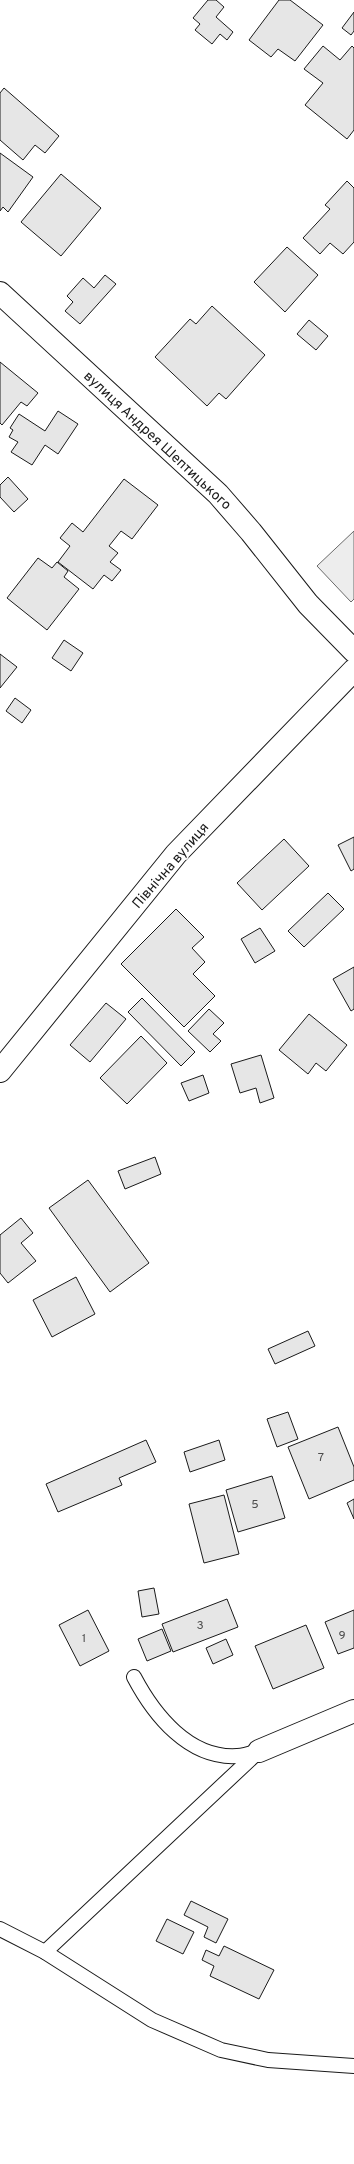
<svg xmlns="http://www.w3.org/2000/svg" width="354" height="2164" viewBox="0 0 354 2164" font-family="Overpass,sans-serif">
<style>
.built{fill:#ededed;stroke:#6a6a6a}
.building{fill:#e6e6e6;stroke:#1a1a1a}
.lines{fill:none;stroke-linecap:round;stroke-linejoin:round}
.service-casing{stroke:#1a1a1a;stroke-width:16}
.minor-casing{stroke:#1a1a1a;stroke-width:24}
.service{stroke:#fff;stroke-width:14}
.minor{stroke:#fff;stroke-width:22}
.labels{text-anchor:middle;stroke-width:3;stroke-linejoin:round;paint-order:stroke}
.number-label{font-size:12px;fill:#4d4d4d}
.street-label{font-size:14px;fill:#1a1a1a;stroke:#fff}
</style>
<rect width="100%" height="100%" fill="#fff"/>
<polygon class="built" points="354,531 354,599 351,602 317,566"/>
<g class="building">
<polygon points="208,0 216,0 224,7 216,17 233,32 227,40 220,34 212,44 195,30 200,24 193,18"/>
<polygon points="279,0 290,0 323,25 295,61 278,49 271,57 249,40"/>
<polygon points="354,12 354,31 351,35 342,28"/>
<polygon points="323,46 340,60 352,46 354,48 354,130 347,139 305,105 323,83 304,69"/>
<polygon points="4,88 59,136 45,153 35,145 23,160 0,140 0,93"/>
<polygon points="0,153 33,177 8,212 3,207 0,211"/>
<polygon points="61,174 101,208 61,256 21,222"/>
<polygon points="347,181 354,188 354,242 343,254 330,243 320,254 303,238 330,209 325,205"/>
<polygon points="287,247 318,275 285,312 254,282"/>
<polygon points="105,275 116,284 80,324 65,311 73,302 67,296 83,278 94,288"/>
<polygon points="212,306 265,355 226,399 219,393 207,406 155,357 190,319 196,324"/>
<polygon points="309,320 328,336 316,350 297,334"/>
<polygon points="0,362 38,393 27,406 21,402 2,425 0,423"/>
<polygon points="58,411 78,424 58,454 45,445 32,465 11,452 18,442 9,437 13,430 10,428 19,414 45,431"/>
<polygon points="8,477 28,499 14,512 0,497 0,485"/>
<polygon points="124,479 158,505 132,539 121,531 109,546 118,553 110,562 121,570 112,581 104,575 93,589 58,562 70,546 60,538 72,523 83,532"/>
<polygon points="38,558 52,568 57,562 68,571 64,577 79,589 47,630 7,598"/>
<polygon points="64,640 83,653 71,671 52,658"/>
<polygon points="0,654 17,667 0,688"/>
<polygon points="15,698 31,710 22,723 6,711"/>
<polygon points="354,837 354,869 351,871 338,845"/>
<polygon points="284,839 309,866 262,910 237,883"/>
<polygon points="328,893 344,909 304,947 288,931"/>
<polygon points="176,909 204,937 192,948 205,962 193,974 215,996 184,1027 121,964"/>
<polygon points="260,928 275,951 255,963 241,939"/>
<polygon points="354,967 354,1009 351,1011 333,979"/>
<polygon points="142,998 195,1052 181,1066 128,1012"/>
<polygon points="106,1003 126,1019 90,1062 70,1045"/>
<polygon points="209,1009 224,1023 213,1034 221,1041 210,1052 188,1031"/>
<polygon points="309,1014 347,1045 326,1071 316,1063 308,1074 279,1050"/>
<polygon points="141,1036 167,1063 127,1104 100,1078"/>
<polygon points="261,1055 274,1098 260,1103 256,1088 240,1093 231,1064"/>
<polygon points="203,1075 209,1093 189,1101 181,1083"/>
<polygon points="155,1157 161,1174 125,1189 118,1171"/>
<polygon points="88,1180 149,1263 110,1292 49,1208"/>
<polygon points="21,1218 33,1233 21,1243 36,1261 8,1283 0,1273 0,1235"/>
<polygon points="76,1277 95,1314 52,1337 33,1300"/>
<polygon points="308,1331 315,1346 275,1364 268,1349"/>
<polygon points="288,1412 298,1439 277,1447 267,1419"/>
<polygon points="338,1427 354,1467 354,1480 309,1499 288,1447"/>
<polygon points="146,1440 156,1462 119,1478 122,1485 58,1512 46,1484"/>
<polygon points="219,1440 225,1460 190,1472 184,1452"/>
<polygon points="272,1476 285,1518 238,1532 226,1490"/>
<polygon points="224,1495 239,1554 204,1563 189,1504"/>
<polygon points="354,1499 354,1519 347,1503"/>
<polygon points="154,1588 159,1614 142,1617 138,1591"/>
<polygon points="227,1599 238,1627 173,1652 162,1624"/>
<polygon points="88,1610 109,1651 80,1666 59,1625"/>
<polygon points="354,1610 354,1648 338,1654 325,1622"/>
<polygon points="306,1625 324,1668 273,1689 255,1646"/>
<polygon points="162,1629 171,1651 147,1661 138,1639"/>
<polygon points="226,1639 233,1655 213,1664 206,1648"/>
<polygon points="191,1901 228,1919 216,1943 204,1937 208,1927 184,1915"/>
<polygon points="167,1919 194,1932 183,1954 156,1941"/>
<polygon points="224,1946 274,1970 259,1999 210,1976 214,1966 202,1960 206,1950 219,1956"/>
</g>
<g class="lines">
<g class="service-casing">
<g id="service">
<path d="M134,1677C154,1715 189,1759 237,1756C244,1756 252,1753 258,1751"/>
<polyline points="0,1929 45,1952 152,2020 221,2050 268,2060 354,2066"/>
<polyline points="45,1952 259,1751"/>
</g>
</g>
<g class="minor-casing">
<g id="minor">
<polyline points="0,293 218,494 251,532 308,604 354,651"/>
<polyline points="0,1071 176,854 354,670"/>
<polyline points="259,1751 354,1711"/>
</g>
</g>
<use href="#service" class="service"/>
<use href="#minor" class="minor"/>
</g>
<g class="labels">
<g class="number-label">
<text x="321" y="1461">7</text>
<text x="255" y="1508">5</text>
<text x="200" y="1629">3</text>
<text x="342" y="1639">9</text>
<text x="84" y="1642">1</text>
</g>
<g class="street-label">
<text transform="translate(158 440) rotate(43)" y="5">вулиця Андрея Шептицького</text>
<text transform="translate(170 865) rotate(-49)" y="5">Північна вулиця</text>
</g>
</g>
</svg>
